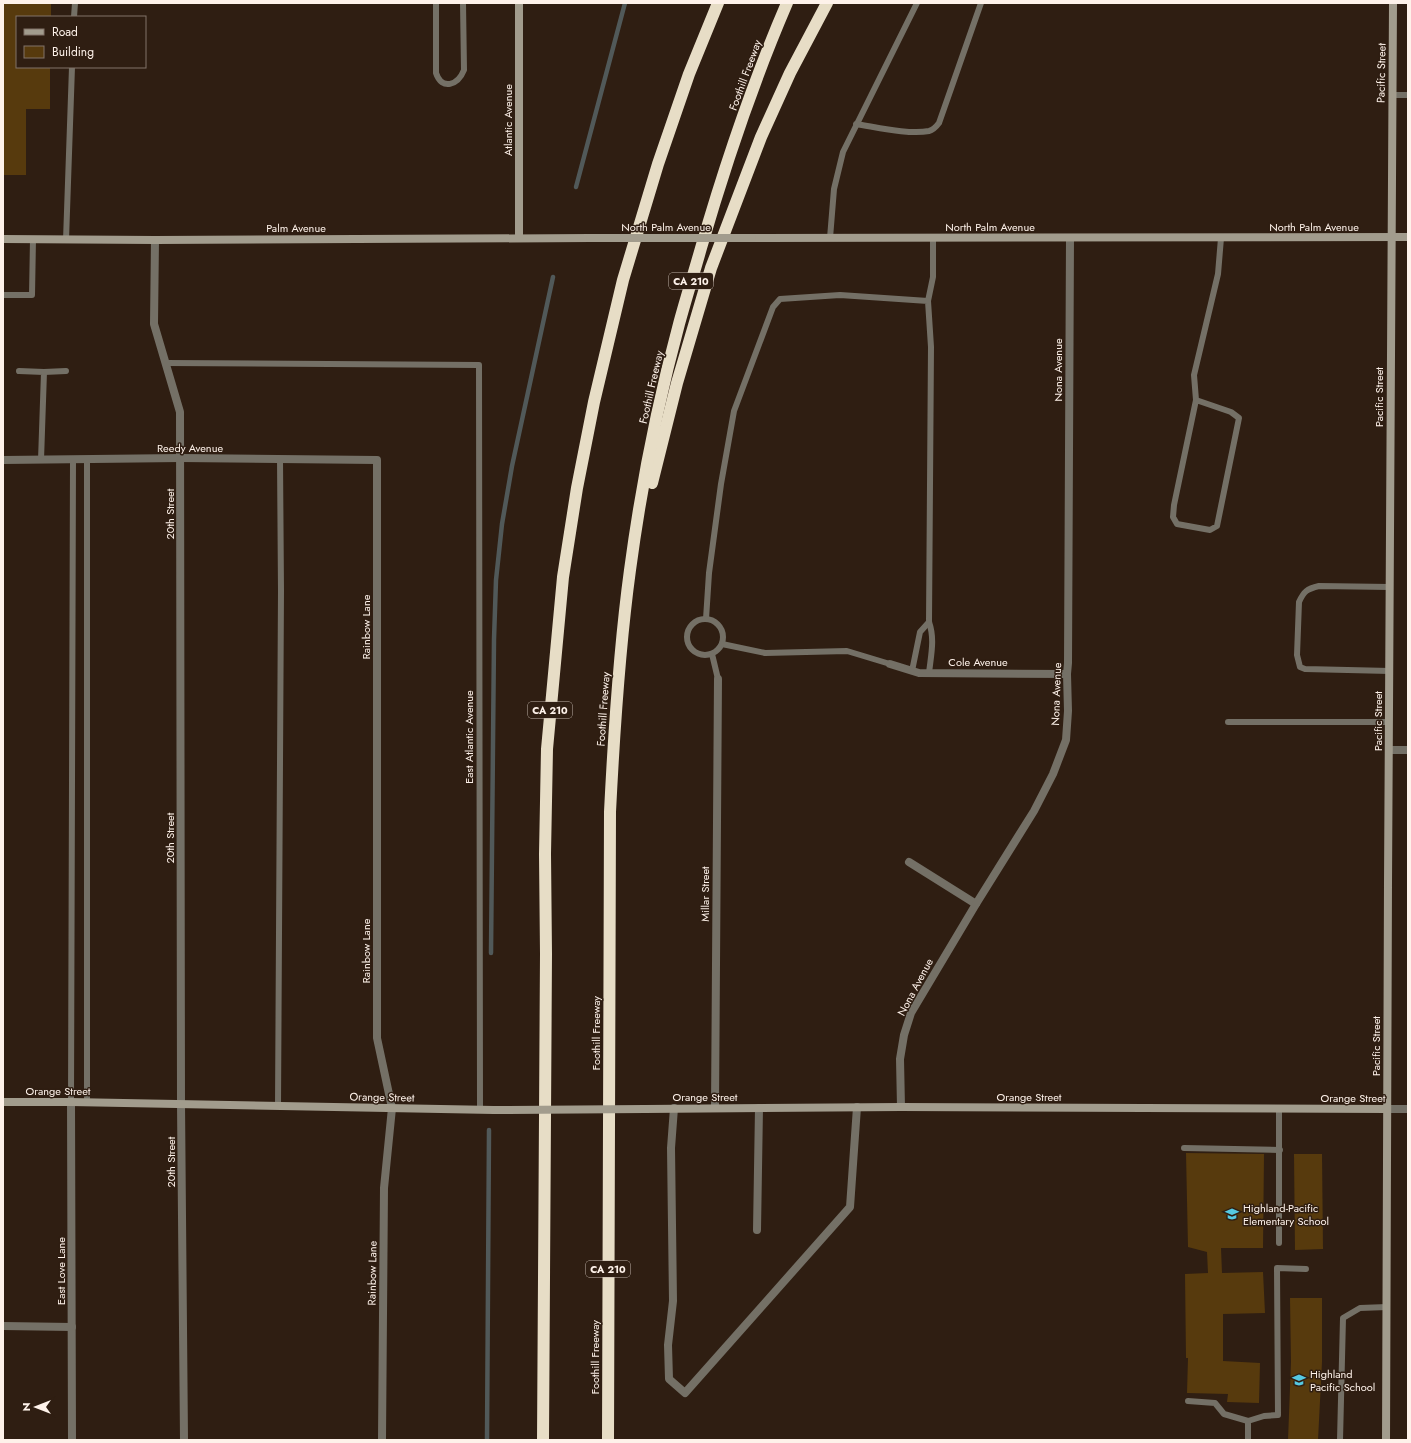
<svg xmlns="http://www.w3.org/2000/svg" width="1411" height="1443" viewBox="0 0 1411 1443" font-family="Jost,sans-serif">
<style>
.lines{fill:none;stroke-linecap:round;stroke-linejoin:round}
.stream{stroke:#515959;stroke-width:4.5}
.building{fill:#573a0d}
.lane{stroke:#747066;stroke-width:6}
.street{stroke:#747066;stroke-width:8}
.secondary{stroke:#a29c8d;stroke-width:8}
.highway{stroke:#e7ddc6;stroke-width:12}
.secondary-bridge{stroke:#a29c8d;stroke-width:8}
.labels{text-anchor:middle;stroke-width:3;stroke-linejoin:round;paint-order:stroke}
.shield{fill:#2f1e12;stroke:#c0b2a9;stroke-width:1}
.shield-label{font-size:10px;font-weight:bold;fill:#fef2ea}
.street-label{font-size:11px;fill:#fef2ea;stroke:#2f1e12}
.poi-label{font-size:11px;fill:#fef2ea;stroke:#2f1e12;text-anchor:start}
</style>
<rect width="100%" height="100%" fill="#2f1e12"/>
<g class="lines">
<g class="stream">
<polyline points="576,187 625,3"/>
<polyline points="491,953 494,639 496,580 502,524 512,466 553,277"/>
<polyline points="487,1440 489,1130"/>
</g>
</g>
<g class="building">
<polygon points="3,3 51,3 51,17 17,17 17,67 50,67 50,109 26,109 26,175 3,175"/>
<polygon points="1186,1153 1264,1154 1263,1248 1221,1248 1222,1273 1263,1272 1265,1313 1223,1314 1223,1361 1260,1363 1259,1403 1227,1402 1228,1394 1187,1393 1188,1358 1186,1358 1185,1274 1208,1273 1207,1252 1188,1247"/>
<polygon points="1294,1154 1322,1154 1323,1249 1295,1250"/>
<polygon points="1290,1298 1322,1298 1322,1362 1318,1440 1288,1440 1291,1362"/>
</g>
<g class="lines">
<g class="lane">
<path d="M436,3V73C442,91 458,85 464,70L463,3"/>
<polyline points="74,17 75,3"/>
<polyline points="1392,95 1408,95"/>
<path d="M856,124C876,127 909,135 929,131C933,130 936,127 939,123L981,3"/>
<polyline points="830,238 834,189 843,152 917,3"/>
<polyline points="66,240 72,67"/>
<polyline points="3,295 32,295 33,239"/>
<polyline points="928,301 933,277 933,238"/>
<polyline points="166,363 479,365 480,1109"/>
<polyline points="19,371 44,372 41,460"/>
<polyline points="44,372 66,371"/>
<polyline points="1196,400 1231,412 1239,418 1217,526 1210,530 1177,524 1173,517 1174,505 1196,400 1194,375 1218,274 1221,238"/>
<polyline points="87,460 87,1103"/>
<path d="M706,619L709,573L721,484L734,411L773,307L780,299L840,295L928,301L931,347L929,622C935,639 931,655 929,673"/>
<circle cx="705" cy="637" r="18"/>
<polyline points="722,644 765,653 847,651 890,664"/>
<polyline points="712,654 718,679"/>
<polyline points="912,671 920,632 929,622"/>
<path d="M1390,671L1305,669L1300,667L1297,655L1299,602C1304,591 1307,589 1319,586L1390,587"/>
<polyline points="1228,722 1389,722"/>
<polyline points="71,1102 73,460"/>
<polyline points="278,1106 281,591 280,459"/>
<polyline points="1184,1148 1280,1150"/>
<polyline points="1279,1243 1279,1109"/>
<polyline points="1188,1401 1215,1403 1224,1414 1248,1421"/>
<polyline points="1248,1440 1248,1421 1264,1416 1278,1415 1277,1268 1306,1269"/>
<polyline points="1340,1440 1343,1318 1360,1308 1387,1307"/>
</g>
<g class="street">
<polyline points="155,240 154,324 180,412 181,1104 184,1440"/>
<polyline points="3,460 181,458 377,460 377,1038 392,1108 384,1188 382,1440"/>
<polyline points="890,664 919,673 1067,674"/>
<polyline points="1389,750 1408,750"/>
<polyline points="909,862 976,904"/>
<polyline points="71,1102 72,1440"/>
<polyline points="901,1107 900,1059 904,1035 911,1013 976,904 1034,811 1053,774 1066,740 1068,711 1067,674 1068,663 1070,238"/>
<polyline points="674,1108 671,1148 673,1301 668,1345 669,1379 685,1393 850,1207 857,1107"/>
<polyline points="715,1108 718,679"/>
<polyline points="1387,1109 1408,1109"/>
<polyline points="757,1230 759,1108"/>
<polyline points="3,1326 72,1327"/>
</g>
<g class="secondary">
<polyline points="519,3 519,238"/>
<polyline points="752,238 1408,237"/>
<polyline points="3,239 155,240 590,238"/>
<polyline points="3,1102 71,1102 494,1110"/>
<polyline points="645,1109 901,1107 1387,1109"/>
<path d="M1386,1440C1389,961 1387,482 1393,3"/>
</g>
<g class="highway">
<polyline points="652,483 677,383 711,268 761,137 790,73 827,3"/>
<polyline points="543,1440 546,954 545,854 547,749 563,577 577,488 594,402 623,280 658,164 689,74 718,3"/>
<path d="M608,1440L610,812C614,731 619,651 630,570C641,488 657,405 679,324C686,298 694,273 701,248C725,165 753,82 787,3"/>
</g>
<g class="secondary-bridge">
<polyline points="590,238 752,238"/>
<polyline points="494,1110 645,1109"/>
</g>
</g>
<defs>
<g id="school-bare" transform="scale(1.08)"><path d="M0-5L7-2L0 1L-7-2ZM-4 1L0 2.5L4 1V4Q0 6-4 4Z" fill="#56c9e1" stroke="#2f1e12" stroke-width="2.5" paint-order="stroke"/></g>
</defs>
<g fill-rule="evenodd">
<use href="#school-bare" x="1232" y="1214"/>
<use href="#school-bare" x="1299" y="1380"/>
</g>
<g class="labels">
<g class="shield">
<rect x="669" y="273" width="44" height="16" rx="3"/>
<rect x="528" y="702" width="44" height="16" rx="3"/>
<rect x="586" y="1261" width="44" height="16" rx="3"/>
</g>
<g class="shield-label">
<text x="691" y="285">CA 210</text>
<text x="550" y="714">CA 210</text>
<text x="608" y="1273">CA 210</text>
</g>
<g class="street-label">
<text transform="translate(1381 73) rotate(-89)" y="4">Pacific Street</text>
<text transform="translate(745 75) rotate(-70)" y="4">Foothill Freeway</text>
<text transform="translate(508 120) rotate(-90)" y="4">Atlantic Avenue</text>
<text x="666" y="231">North Palm Avenue</text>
<text x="990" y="231">North Palm Avenue</text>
<text x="1314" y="231">North Palm Avenue</text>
<text x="296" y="232">Palm Avenue</text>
<text transform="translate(1058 370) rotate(-90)" y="4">Nona Avenue</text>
<text transform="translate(651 387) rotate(-77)" y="4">Foothill Freeway</text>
<text transform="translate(1379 397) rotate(-90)" y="4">Pacific Street</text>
<text x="190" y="452">Reedy Avenue</text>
<text transform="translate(170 514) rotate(-90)" y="4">20th Street</text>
<text transform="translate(366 627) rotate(-90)" y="4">Rainbow Lane</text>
<text x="978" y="666">Cole Avenue</text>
<text transform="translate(1056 694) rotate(-88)" y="4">Nona Avenue</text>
<text transform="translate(603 709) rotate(-86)" y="4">Foothill Freeway</text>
<text transform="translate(1378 721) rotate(-90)" y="4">Pacific Street</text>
<text transform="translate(469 737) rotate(-90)" y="4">East Atlantic Avenue</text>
<text transform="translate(170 838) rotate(-90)" y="4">20th Street</text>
<text transform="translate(705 894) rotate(-90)" y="4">Millar Street</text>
<text transform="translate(366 951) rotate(-90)" y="4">Rainbow Lane</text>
<text transform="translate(915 987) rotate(-62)" y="4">Nona Avenue</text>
<text transform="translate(596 1033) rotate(-90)" y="4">Foothill Freeway</text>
<text transform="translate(1376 1046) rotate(-90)" y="4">Pacific Street</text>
<text x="58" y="1095">Orange Street</text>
<text transform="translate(382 1097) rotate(1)" y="4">Orange Street</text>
<text x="705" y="1101">Orange Street</text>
<text x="1029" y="1101">Orange Street</text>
<text x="1353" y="1102">Orange Street</text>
<text transform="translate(171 1162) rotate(-90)" y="4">20th Street</text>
<text transform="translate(61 1271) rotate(-90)" y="4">East Love Lane</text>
<text transform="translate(372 1273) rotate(-89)" y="4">Rainbow Lane</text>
<text transform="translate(595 1357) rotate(-90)" y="4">Foothill Freeway</text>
</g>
<g class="poi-label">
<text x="1243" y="1212">Highland-Pacific<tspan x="1243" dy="13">Elementary School</tspan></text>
<text x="1310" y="1378">Highland<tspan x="1310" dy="13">Pacific School</tspan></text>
</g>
</g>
<rect width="1411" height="1443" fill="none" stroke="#fef2ea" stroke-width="8"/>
<rect x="16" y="16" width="130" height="52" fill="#2f1e12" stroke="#827368"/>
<rect x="24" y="29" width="20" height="6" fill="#a29c8d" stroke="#827368"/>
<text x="52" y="36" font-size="12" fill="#fef2ea">Road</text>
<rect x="24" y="46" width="20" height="12" fill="#573a0d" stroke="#827368"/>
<text x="52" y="56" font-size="12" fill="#fef2ea">Building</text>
<g transform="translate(36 1407) rotate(270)" stroke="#2f1e12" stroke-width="3" paint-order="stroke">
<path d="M0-3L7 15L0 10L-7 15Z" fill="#fef2ea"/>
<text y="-6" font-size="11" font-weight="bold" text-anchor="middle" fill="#fef2ea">N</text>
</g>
</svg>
